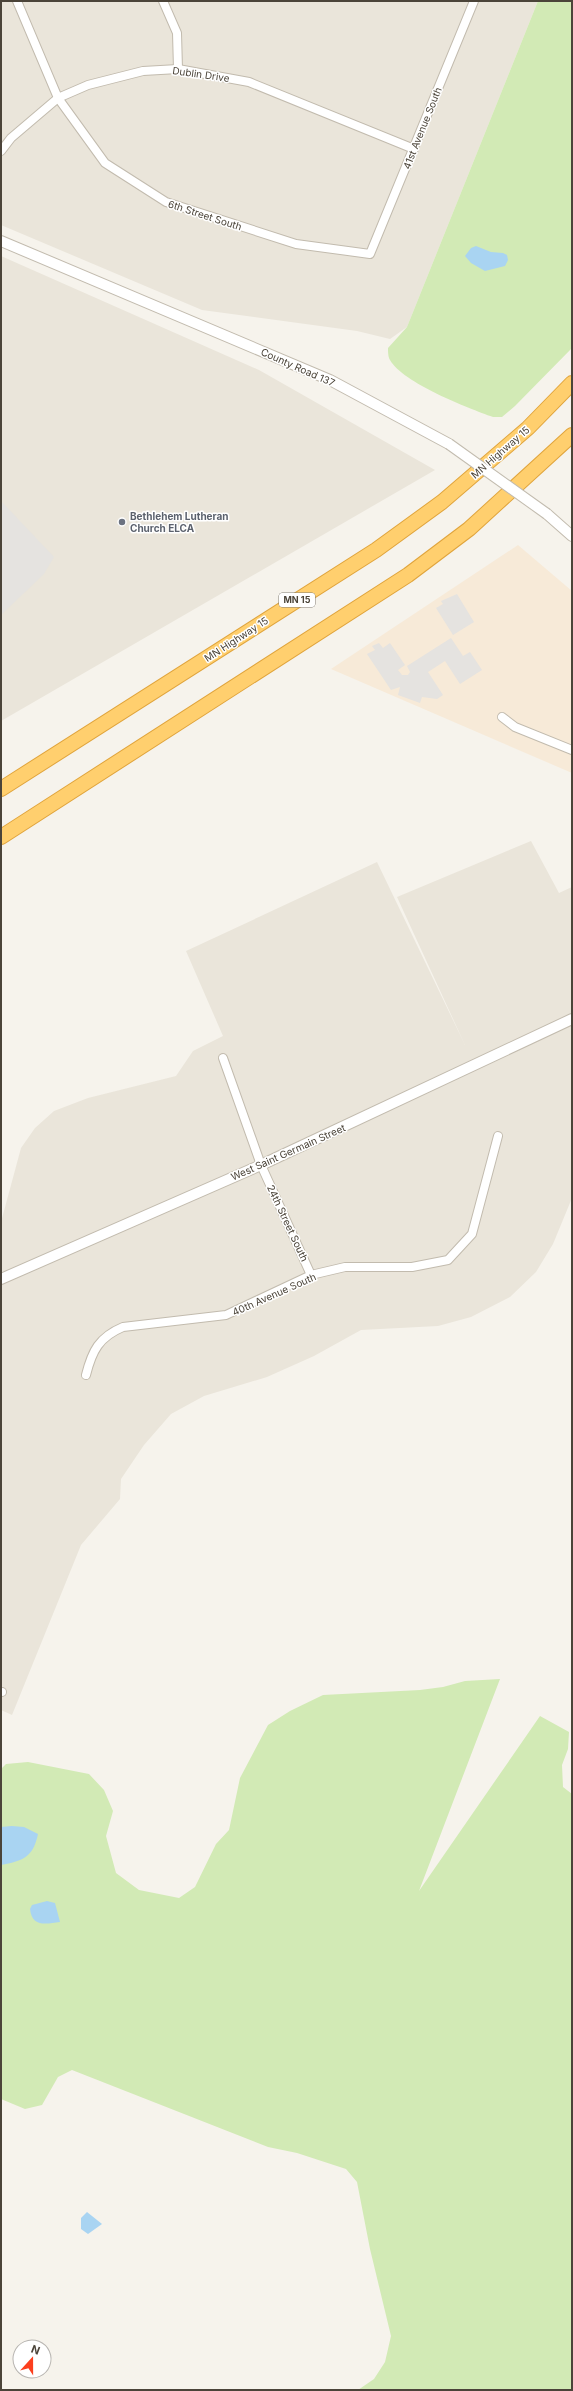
<svg xmlns="http://www.w3.org/2000/svg" width="573" height="2391" viewBox="0 0 573 2391" font-family="Inter,sans-serif">
<style>
.residential{fill:#eae5da}
.commercial{fill:#f7ead8}
.green{fill:#d2eab5}
.parking{fill:#e5e3e0}
.water{fill:#a9d4f2}
.lines{fill:none;stroke-linecap:round;stroke-linejoin:round}
.minor-casing{stroke:#c2bbae;stroke-width:10}
.tertiary-casing{stroke:#c2bbae;stroke-width:12}
.motorway-casing{stroke:#e0a43c;stroke-width:16}
.minor{stroke:#fff;stroke-width:8}
.tertiary{stroke:#fff;stroke-width:10}
.motorway{stroke:#ffcf6e;stroke-width:14}
.tertiary-bridge-casing{stroke:#c2bbae;stroke-width:12;stroke-linecap:butt}
.tertiary-bridge{stroke:#fff;stroke-width:10}
.worship-dot{fill:#6b7280;stroke:#fff;stroke-width:1.5}
.labels{text-anchor:middle;stroke-width:3;stroke-linejoin:round;paint-order:stroke}
.shield{fill:#fff;stroke:#817c74;stroke-width:1}
.shield-label{font-size:9px;font-weight:bold;fill:#4b4439}
.street-label{font-size:10px;fill:#4b4439;stroke:#fff}
.worship-label{font-size:10px;font-weight:bold;fill:#5b616d;stroke:#fff;text-anchor:start}
</style>
<rect width="100%" height="100%" fill="#f6f3ec"/>
<g class="residential">
<polygon points="1,1 538,1 407,327 390,339 357,331 202,310 1,225"/>
<polygon points="1,256 259,370 435,470 1,721"/>
<polygon points="531,841 559,893 572,887 572,1198 553,1244 536,1272 510,1297 471,1317 438,1326 361,1330 314,1356 267,1377 204,1396 171,1414 144,1445 121,1479 120,1499 81,1545 12,1715 1,1710 1,1222 21,1148 35,1128 54,1111 88,1098 176,1076 193,1051 223,1036 186,951 377,862 465,1045 397,897"/>
</g>
<polygon class="commercial" points="518,545 572,591 572,773 331,669"/>
<g class="green">
<path d="M538,1H572V348L515,406L502,417H493C468,408 403,383 390,360C388,357 388,351 388,348L407,327Z"/>
<polygon points="500,1679 419,1891 540,1716 569,1732 568,1749 562,1765 563,1787 572,1794 572,2390 358,2390 374,2379 385,2362 391,2336 370,2249 357,2182 346,2169 297,2153 268,2147 72,2070 58,2077 42,2105 25,2109 1,2099 1,1769 6,1764 28,1762 89,1774 104,1790 113,1811 106,1836 116,1873 139,1890 179,1898 195,1887 216,1844 229,1830 240,1778 268,1725 290,1711 323,1695 420,1690 443,1687 465,1681"/>
</g>
<g class="parking">
<polygon points="1,501 54,557 44,574 1,615"/>
<polygon points="457,594 474,622 453,635 436,608 443,604 441,601"/>
<polygon points="451,638 463,656 470,652 482,670 460,684 445,661 428,672 443,695 437,699 422,697 420,703 398,695 400,687 391,690 367,654 375,650 372,646 379,643 383,648 390,643 405,665 398,670 402,675 408,675 410,672 407,666"/>
</g>
<g class="water">
<polygon points="476,246 491,252 503,253 507,255 508,260 505,266 485,271 471,263 465,256 471,248"/>
<path d="M12,1826L24,1827L38,1834C33,1858 22,1861 1,1865V1827Z"/>
<path d="M47,1901L55,1903L60,1922C45,1924 32,1927 30,1909L32,1905Z"/>
<polygon points="87,2212 102,2224 88,2234 81,2229 81,2218"/>
</g>
<g class="lines">
<g class="minor-casing">
<g id="minor">
<polyline points="17,1 58,98 105,163 166,202 296,244 370,254 474,1"/>
<polyline points="163,1 177,33 178,69"/>
<polyline points="1,151 11,138 58,98 88,85 143,71 178,69 249,82 414,149"/>
<polyline points="502,717 515,727 572,750"/>
<polyline points="223,1058 261,1165 311,1275"/>
<path d="M86,1375C92,1351 99,1337 123,1327L226,1315L311,1275L345,1267H412L448,1260L472,1234L498,1136"/>
<polyline points="1,1692 2,1692"/>
</g>
</g>
<g class="tertiary-casing">
<g id="tertiary">
<polyline points="1,241 330,380 449,444"/>
<polyline points="547,514 572,536"/>
<polyline points="1,1279 261,1165 572,1019"/>
</g>
</g>
<g class="motorway-casing">
<g id="motorway">
<polyline points="1,789 376,550 442,502 528,428 572,383"/>
<polyline points="1,837 408,575 469,529 572,435"/>
</g>
</g>
<use href="#minor" class="minor"/>
<use href="#tertiary" class="tertiary"/>
<use href="#motorway" class="motorway"/>
<g class="tertiary-bridge-casing">
<polyline id="tertiary-bridge" points="449,444 547,514"/>
</g>
<use href="#tertiary-bridge" class="tertiary-bridge"/>
</g>
<circle class="worship-dot" cx="122" cy="522" r="4"/>
<g class="labels">
<rect class="shield" x="279" y="593" width="36" height="14" rx="3"/>
<g class="shield-label">
<text x="297" y="603">MN 15</text>
</g>
<g class="street-label">
<text transform="translate(201 74) rotate(8)" y="4">Dublin Drive</text>
<text transform="translate(422 128) rotate(-68)" y="4">41st Avenue South</text>
<text transform="translate(205 215) rotate(18)" y="4">6th Street South</text>
<text transform="translate(298 367) rotate(24)" y="4">County Road 137</text>
<text transform="translate(500 452) rotate(-41)" y="4">MN Highway 15</text>
<text transform="translate(236 639) rotate(-33)" y="4">MN Highway 15</text>
<text transform="translate(288 1152) rotate(-24)" y="4">West Saint Germain Street</text>
<text transform="translate(288 1223) rotate(65)" y="4">24th Street South</text>
<text transform="translate(274 1294) rotate(-24)" y="4">40th Avenue South</text>
</g>
<g class="worship-label">
<text x="130" y="520">Bethlehem Lutheran<tspan x="130" dy="12">Church ELCA</tspan></text>
</g>
</g>
<rect width="573" height="2391" fill="none" stroke="#4b4439" stroke-width="4"/>
<g transform="translate(32 2359) rotate(21)"><circle r="19" fill="#ffffff" stroke="#b7b4b0"/>
<path d="M0-3L7 15L0 10L-7 15Z" fill="#fc3f1d"/>
<text y="-6" font-size="11" font-weight="bold" text-anchor="middle" fill="#4b4439">N</text>
</g>
</svg>
